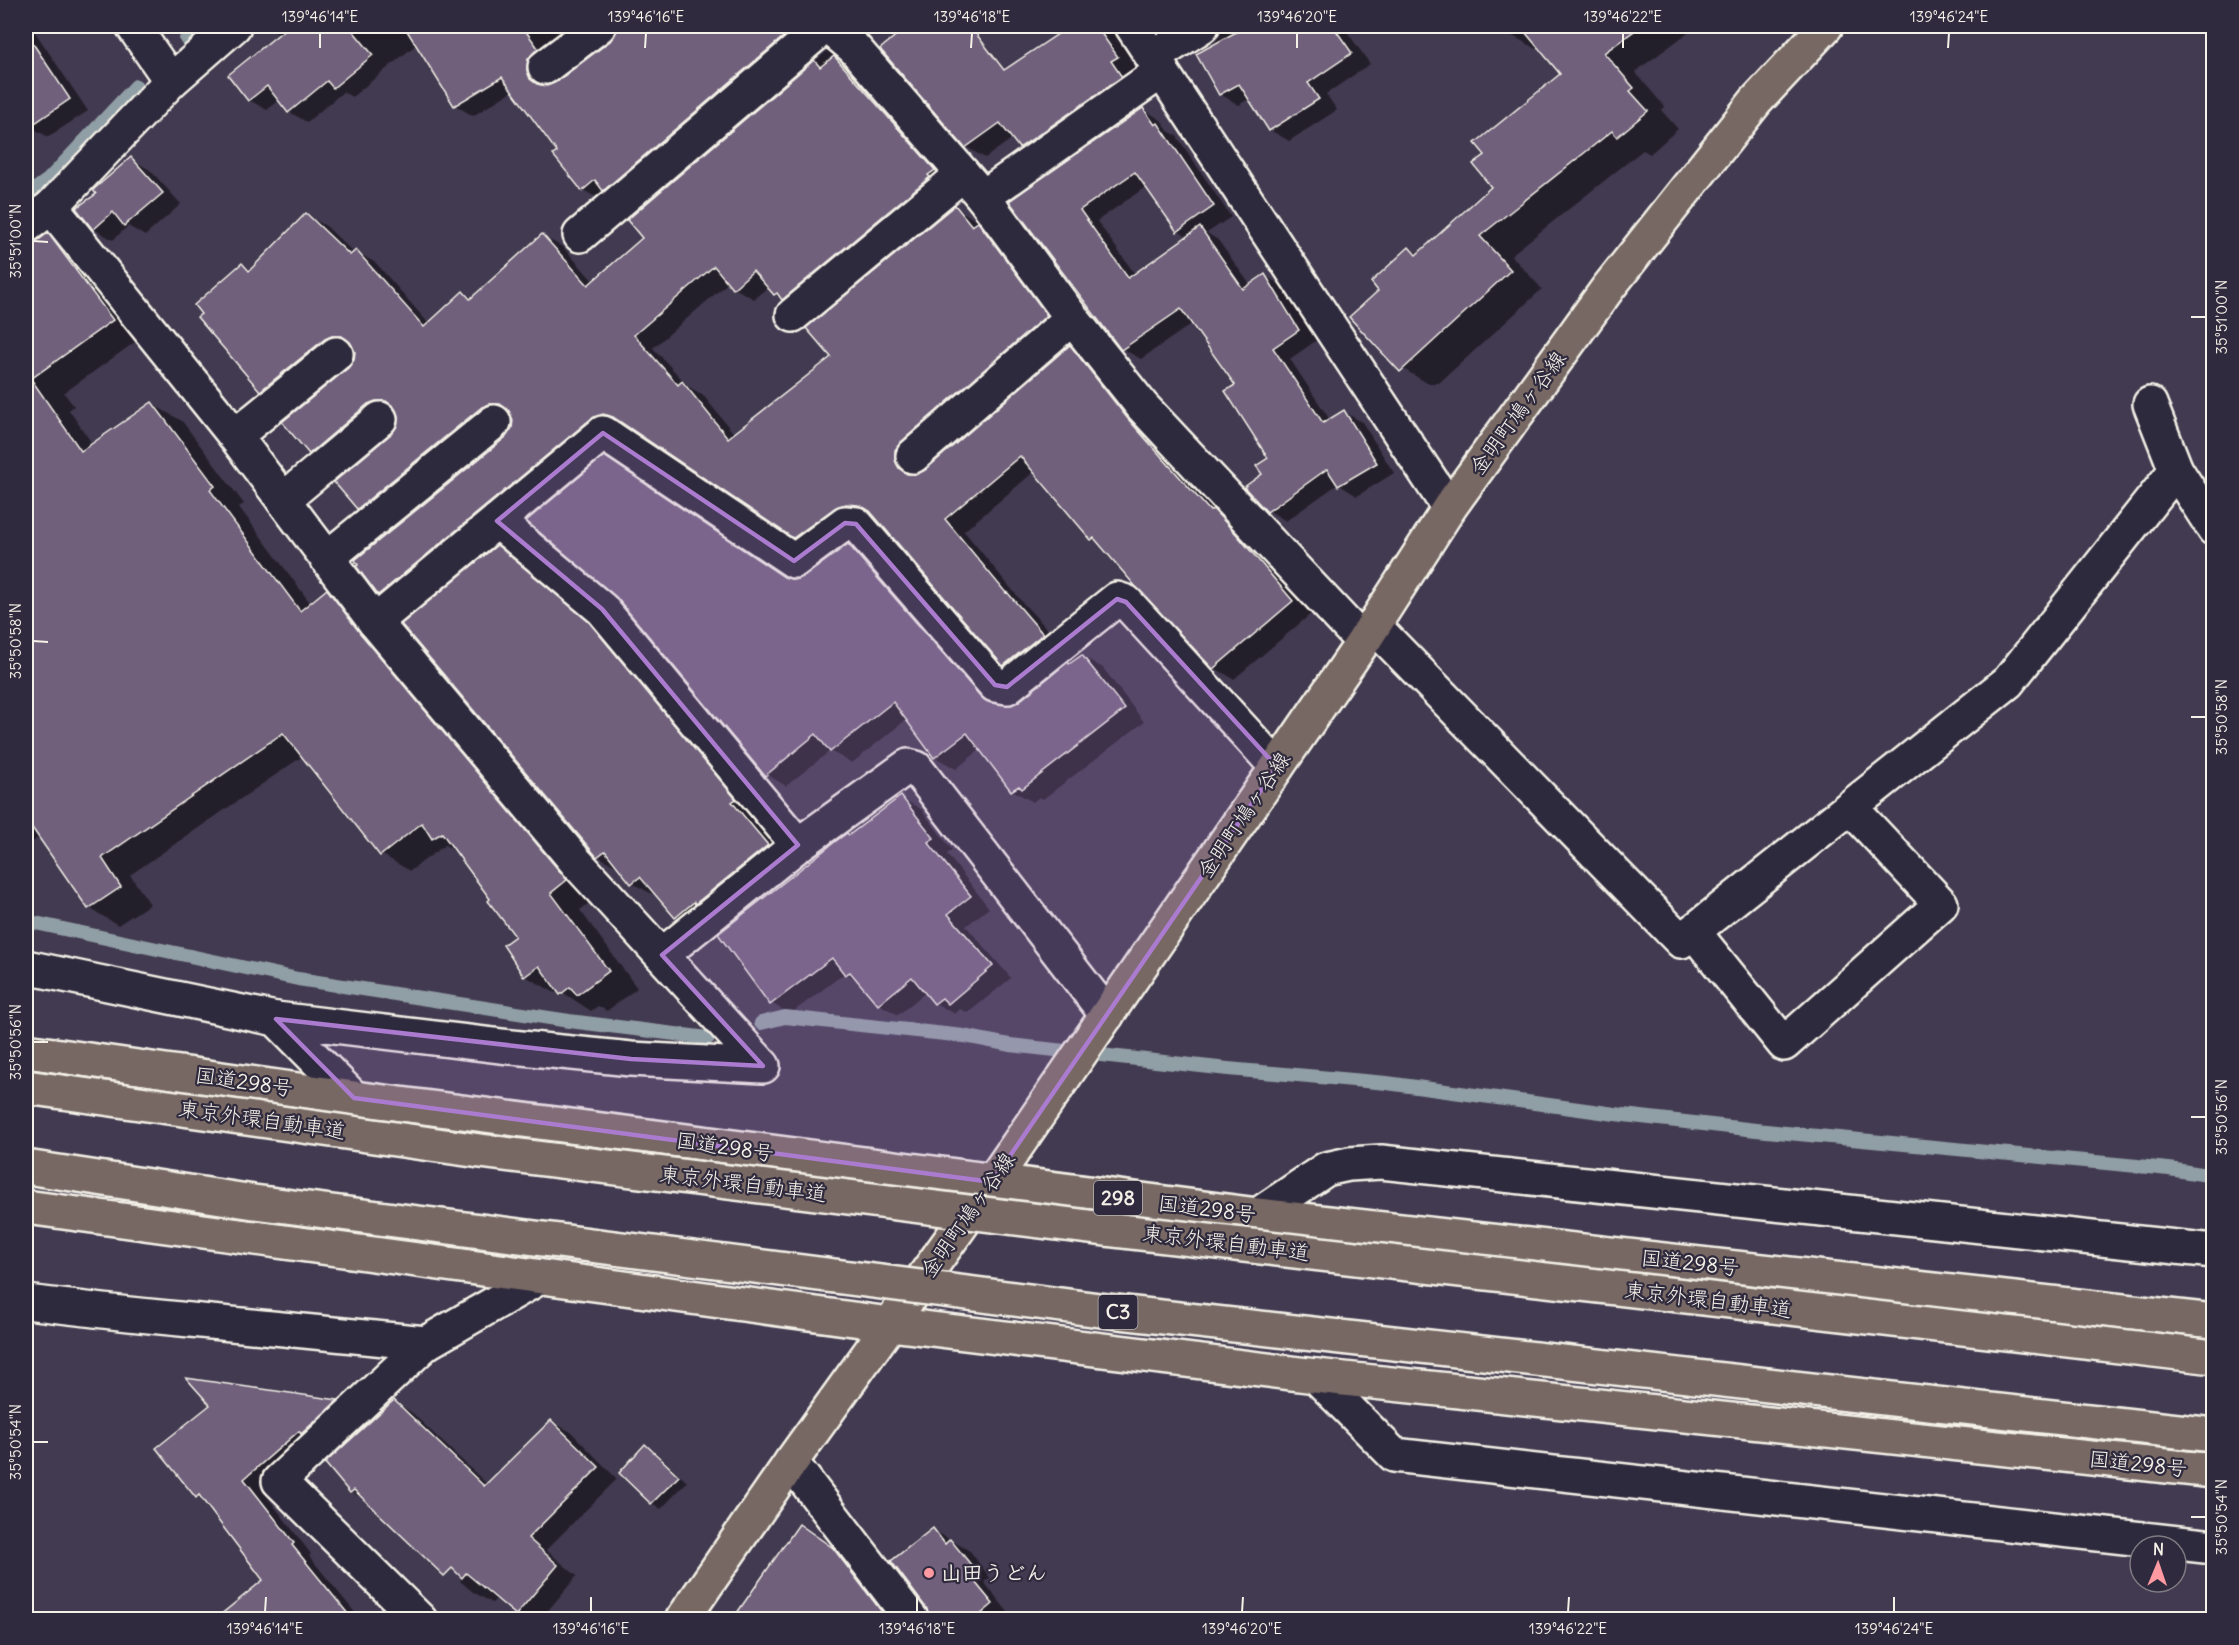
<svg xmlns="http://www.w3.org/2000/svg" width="2239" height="1645" viewBox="0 0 2239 1645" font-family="Delius,'Klee One',sans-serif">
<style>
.shadow{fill:#0007;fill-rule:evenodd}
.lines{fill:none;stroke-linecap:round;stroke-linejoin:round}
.stream{stroke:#909ea5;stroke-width:14}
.building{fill:#70607b;stroke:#f4f1e8;stroke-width:1.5}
.minor-casing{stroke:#f4f1e8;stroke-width:38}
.major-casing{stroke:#f4f1e8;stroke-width:38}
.highway-casing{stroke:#f4f1e8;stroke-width:38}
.minor{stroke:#2f2a3d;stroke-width:33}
.major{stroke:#776864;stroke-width:33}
.highway{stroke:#776864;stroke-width:33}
.highway-bridge-casing{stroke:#f4f1e8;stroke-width:38;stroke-linecap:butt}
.highway-bridge{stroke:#776864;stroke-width:33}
.marked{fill:#ab7bcf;fill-opacity:0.2;stroke:#ab7bcf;stroke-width:4.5;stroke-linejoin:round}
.ticks{fill:none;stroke:#f4f1e8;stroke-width:2}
.poi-dot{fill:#ff9aa2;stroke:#2f2a3d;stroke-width:2}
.labels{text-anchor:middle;stroke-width:4.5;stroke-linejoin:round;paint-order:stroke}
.shield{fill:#2f2a3d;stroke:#b9b5b5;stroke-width:1.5}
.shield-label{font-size:20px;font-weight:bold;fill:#f4f1e8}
.street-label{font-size:21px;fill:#f4f1e8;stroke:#2f2a3d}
.poi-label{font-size:21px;font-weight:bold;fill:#f4f1e8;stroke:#2f2a3d;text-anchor:start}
.neatline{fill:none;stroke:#f4f1e8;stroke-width:2}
.ticks-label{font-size:15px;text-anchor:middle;fill:#f4f1e8}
</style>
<rect width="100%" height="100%" fill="#423a50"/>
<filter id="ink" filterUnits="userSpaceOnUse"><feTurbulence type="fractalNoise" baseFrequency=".0167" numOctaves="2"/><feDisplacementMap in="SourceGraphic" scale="12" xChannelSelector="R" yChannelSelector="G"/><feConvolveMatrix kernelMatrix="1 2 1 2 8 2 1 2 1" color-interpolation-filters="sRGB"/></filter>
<g filter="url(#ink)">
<g class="shadow">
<polygon points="26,26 31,26 88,111 48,137 29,126 26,122"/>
<polygon points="160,26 186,26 174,34"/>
<polygon points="279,26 600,26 544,80 547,87 557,84 612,42 618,33 619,26 818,26 601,200 583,190 559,153 514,90 473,116 455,105 417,44 352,97 343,92 307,122 289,112 280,100 267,110 249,100 230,76 279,36 274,30"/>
<polygon points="896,26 972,26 998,68 1000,67 1006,70 1084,26 1136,26 1139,54 1129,59 1135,68 1129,72 1139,88 1039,158 1020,147 1013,138 985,158 966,147"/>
<polygon points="1157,26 1203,26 1174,36"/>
<polygon points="1222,26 1343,26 1370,64 1326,94 1337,110 1289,141 1270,130 1250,98 1239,105 1220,94 1197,53 1213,43 1220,36"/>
<polygon points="1500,26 1697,26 1635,72 1665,107 1661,110 1678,129 1650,154 1643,150 1511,255 1542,289 1439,383 1427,383 1395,364 1410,249 1419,254 1493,187 1487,155 1562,75 1539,47 1536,49 1504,31"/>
<polygon points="827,51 847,63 954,182 803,310 775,294 768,287 754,299 734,288 729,282 653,348 689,387 703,395 735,435 833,358 955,207 998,235 1066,327 914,472 916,476 926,471 1070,347 1090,358 1312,613 1234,679 1214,668 1103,545 1092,539 1035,471 964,531 1023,603 1063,646 1025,676 1004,665 876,516 867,515 815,549 630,427 624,425 612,430 399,606 379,594 507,438 513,429 514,419 512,414 503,418 378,520 358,508 336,482 394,434 399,427 398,411 389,415 330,464 310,453 355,361 354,346 345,350 281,402 261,390 199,318 242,265 252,271 306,215 326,226 354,253 356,252 376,263 429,324 463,293 473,298 542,236 563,247 594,282 644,238 629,220"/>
<path d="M1143,109L1161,120L1168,131L1176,135L1231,217L1207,233L1218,240L1251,286L1265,276L1283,286L1317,340L1290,359L1330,420L1344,412L1362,422L1394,473L1357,496L1338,484L1286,521L1268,510L1264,475L1270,458L1237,385L1193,323L1141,359L1123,349L1012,202ZM1147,186L1178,231L1189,237L1135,274L1097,221Z"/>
<polygon points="131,159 150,170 181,204 145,236 128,226 113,240 94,229 98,194"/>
<polygon points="48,235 77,252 142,337 64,393 74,406 69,410 93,445 152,404 182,421 244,504 239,507 311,604 327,591 357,608 596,898 580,910 637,988 607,1011 598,1006 591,1011 559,990 555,993 525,976 505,946 517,936 458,853 445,845 410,871 381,854 303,756 130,875 150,904 118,925 89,908 39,837 26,847 26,246 38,243"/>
<polygon points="625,470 789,580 794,581 805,578 848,546 869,558 997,705 1012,707 1082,656 1103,668 1144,722 1043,799 1039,797 1033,802 1012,790 981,749 956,769 935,757 907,719 852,763 830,751 786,786 766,774"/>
<polygon points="497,547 516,558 608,635 786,857 695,928 676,916 654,891 652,894 632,883 619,866 617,867 598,856"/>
<polygon points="901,798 921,809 952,850 947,854 989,908 966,926 1011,978 968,1013 960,1009 955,1014 935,1003 926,992 898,1015 879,1004 860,982 845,973 790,1014 771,1003 850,836"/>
<polygon points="190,1380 338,1401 355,1411 316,1441 262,1490 311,1554 309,1556 361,1620 240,1620 265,1580 206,1502 197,1497 213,1405"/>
<polygon points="394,1402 411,1412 510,1506 367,1501 351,1492"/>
<polygon points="551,1421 571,1432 617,1479 546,1550 577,1576 540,1620 527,1620 498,1598 492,1603 473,1592 460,1581 545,1462"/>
<polygon points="646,1446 655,1452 687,1482 661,1509 652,1503 621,1473"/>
<polygon points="800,1526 857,1563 900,1620 733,1620"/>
<polygon points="933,1530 970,1551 990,1578 984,1582 1011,1616 1006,1620 941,1620"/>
</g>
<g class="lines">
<g class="stream">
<polyline points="186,39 201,26"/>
<polyline points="26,196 48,180 136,86"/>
<polyline points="26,921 298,979 569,1021 708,1038"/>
<polyline points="761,1023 785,1017 964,1036 1010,1045 1228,1069 1387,1083 1615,1114 1756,1130 2169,1169 2214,1176"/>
</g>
</g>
<g class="building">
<polygon points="289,26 349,26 373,55 333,88 327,81 288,113 267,86 248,101 228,75"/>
<polygon points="404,26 522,26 538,48 528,59 527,70 530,79 537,84 547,86 556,82 610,41 617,30 623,26 785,26 790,31 603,191 595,180 582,191 553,155 557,152 502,77 454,106"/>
<polygon points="907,26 970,26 1004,70 1070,26 1096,26 1118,57 1111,61 1122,77 1019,148 1000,123 965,148 880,49"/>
<polygon points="1247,26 1333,26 1352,53 1308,83 1319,99 1269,131 1239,84 1219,95 1196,54"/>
<polygon points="1520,26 1641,26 1604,53 1634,88 1630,91 1648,111 1617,137 1612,131 1480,236 1511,270 1400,372 1349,317 1378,291 1371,282 1409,247 1416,255 1491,187 1473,164 1485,155 1475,143 1560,74"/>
<polygon points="26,33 70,99 26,129"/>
<polygon points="834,56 935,170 928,175 930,177 782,300 777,293 774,295 753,271 733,289 714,266 634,335 678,385 682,381 728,438 831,357 806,328 955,205 972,226 978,222 1047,315 901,442 895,450 895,459 899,468 907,474 917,474 925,470 1070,345 1128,419 1210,511 1213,509 1238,536 1293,601 1213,669 1136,587 1094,538 1091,540 1020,456 945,519 1006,593 1007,592 1043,634 1003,666 870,511 858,505 846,504 835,508 793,538 613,417 603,414 591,419 378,595 356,566 358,565 355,560 506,437 512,428 513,420 509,411 500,404 490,404 482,407 357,509 334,482 392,433 397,426 398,416 394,407 386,401 376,401 368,404 309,454 282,422 348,368 354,360 355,352 350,342 342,336 332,336 325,339 260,391 197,317 201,314 194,305 242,263 249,271 306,213 350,255 356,250 424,327 463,291 470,299 542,234 588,285 642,238 627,220 814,60 820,67"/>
<polygon points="1143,108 1155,125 1158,123 1214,206 1177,232 1135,172 1080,210 1128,278 1200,227 1243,289 1265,274 1299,330 1273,348 1323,423 1344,410 1377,463 1338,486 1327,469 1267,512 1244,487 1262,474 1256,466 1268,458 1225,391 1235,385 1181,309 1121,350 1009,201"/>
<polygon points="131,157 163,193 124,226 113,212 93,230 76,208 96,194 93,190"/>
<polygon points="48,233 113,320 31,379 81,451 152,402 215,486 210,490 300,611 327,589 361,634 567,880 551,893 609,971 577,995 570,987 560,995 539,966 524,977 503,945 515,936 488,901 490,899 442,833 432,839 422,823 380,856 283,733 102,858 121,887 88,909 26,819 26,244 37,241"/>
<polygon points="604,456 784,577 794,580 805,576 848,544 981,697 991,703 1011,705 1018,702 1068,662 1069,664 1082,655 1125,709 1022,789 1019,786 1011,791 967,733 934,758 893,702 830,752 816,734 765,776 616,597 526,521"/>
<polygon points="497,545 589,622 736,799 732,802 768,845 695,904 694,902 675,918 640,877 631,884 605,851 597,857 401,624"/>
<polygon points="901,796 934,838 928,842 971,896 948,914 993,966 948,1004 942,998 934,1004 912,977 878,1005 850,972 845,975 832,958 770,1005 718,934 836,841 847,833 849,835"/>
<polygon points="186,1378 338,1400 301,1434 299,1431 244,1479 294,1543 292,1545 353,1620 214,1620 263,1580 199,1495 196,1498 156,1448 210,1405"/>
<polygon points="394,1400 484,1486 551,1420 599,1467 528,1538 558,1565 516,1615 466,1573 462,1578 452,1568 444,1576 354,1490 350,1493 325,1463"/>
<polygon points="645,1444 679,1476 651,1504 619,1473"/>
<polygon points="799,1524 833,1548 888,1620 732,1620"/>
<polygon points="933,1528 945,1544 950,1539 972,1566 966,1571 993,1604 974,1620 930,1620 927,1609 891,1561"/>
</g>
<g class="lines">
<g class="minor-casing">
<g id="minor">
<polyline points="133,26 171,81"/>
<polyline points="828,26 854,48 983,197 1162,71"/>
<polyline points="1132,26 1449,508"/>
<polyline points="1153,57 1202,26"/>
<polyline points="545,67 599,26"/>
<polyline points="983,197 1072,318 1142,406 1363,642"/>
<polyline points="51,207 235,436 375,622 577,863 763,1066 631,1059 501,1046 276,1019"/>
<polyline points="26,226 51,207 171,81 234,26"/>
<polyline points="580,235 825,26"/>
<polyline points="793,315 963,174"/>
<polyline points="2150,404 2176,470 2214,529"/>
<polyline points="235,436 336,354"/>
<polyline points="913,456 1072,318"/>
<polyline points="283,500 380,419"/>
<polyline points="497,521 602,609 798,845"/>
<polyline points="327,558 494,422"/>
<polyline points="375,622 603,433 794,561 845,523 856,524 995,685 1007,687 1117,599 1126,602 1277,767"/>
<polyline points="1374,626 1681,941 2008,682 2176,470"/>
<polyline points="1693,931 1784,1044 1941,904 1850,807"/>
<polyline points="662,955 798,845 908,766 916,768 1107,1015"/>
<polyline points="26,967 276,1019 354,1098"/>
<polyline points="1258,1215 1326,1169 1349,1164 1381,1162 2214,1251"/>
<polyline points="26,1302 129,1314 426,1343 540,1277"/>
<polyline points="1316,1376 1394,1455 2214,1547"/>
<polyline points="791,1462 912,1620"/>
<polyline points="420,1620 279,1481 426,1343"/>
</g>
</g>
<g class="major-casing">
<polyline id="major" points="682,1620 791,1462 992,1182 1363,642 1449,508 1608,288 1756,101 1826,26"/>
</g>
<g class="highway-casing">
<g id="highway">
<polyline points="26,1051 354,1098 1258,1215 2214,1321"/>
<polyline points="26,1207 890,1324 1316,1376 2214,1471"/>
</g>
</g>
<use href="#minor" class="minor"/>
<use href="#major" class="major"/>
<use href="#highway" class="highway"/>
<g class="highway-bridge-casing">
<g id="highway-bridge">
<polyline points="26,1087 480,1151 1113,1230 2214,1357"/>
<polyline points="26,1167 254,1202 1100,1310 2214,1435"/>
</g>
</g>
<use href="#highway-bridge" class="highway-bridge"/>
</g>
</g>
<path class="marked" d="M603,433L794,561L845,523L856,524L995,685L1007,687L1117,599L1126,602L1277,767L992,1182L354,1098L276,1019L631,1059L763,1066L662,955L798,845L602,609L497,521Z"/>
<path class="ticks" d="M320,48V33M645,48L646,33M971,48L972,33M1297,48V33M1623,48V33M1948,48L1949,33M33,241L48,242M2191,317H2206M33,641L48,642M2191,717H2206M33,1042H48M2191,1117H2206M33,1442H48M2191,1517H2206M265,1612L266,1597M591,1612V1597M917,1612V1597M1242,1612L1243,1597M1568,1612L1569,1597M1894,1612V1597"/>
<circle class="poi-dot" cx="929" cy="1573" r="6"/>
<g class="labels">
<g class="shield">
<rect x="1094" y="1181" width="48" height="34" rx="4.5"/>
<rect x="1098.5" y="1295" width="39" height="34" rx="4.5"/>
</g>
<g class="shield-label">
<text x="1118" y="1205">298</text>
<text x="1118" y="1319">C3</text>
</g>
<g class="street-label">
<text transform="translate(1518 413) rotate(-54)" y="7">金明町鳩ヶ谷線</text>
<text transform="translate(1244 815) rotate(-56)" y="7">金明町鳩ヶ谷線</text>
<text transform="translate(244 1082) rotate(8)" y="7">国道298号</text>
<text transform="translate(262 1120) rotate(8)" y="7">東京外環自動車道</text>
<text transform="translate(725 1147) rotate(8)" y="7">国道298号</text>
<text transform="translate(743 1184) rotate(7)" y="7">東京外環自動車道</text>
<text transform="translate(1207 1209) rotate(7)" y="7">国道298号</text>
<text transform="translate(968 1215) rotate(-55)" y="7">金明町鳩ヶ谷線</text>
<text transform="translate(1226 1243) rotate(7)" y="7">東京外環自動車道</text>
<text transform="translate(1690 1263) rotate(6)" y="7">国道298号</text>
<text transform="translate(1708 1300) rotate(7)" y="7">東京外環自動車道</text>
<text transform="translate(2138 1464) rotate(6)" y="7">国道298号</text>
</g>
<g class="poi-label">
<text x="941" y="1580">山田うどん</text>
</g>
</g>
<rect width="2239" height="1645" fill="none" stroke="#2f2a3d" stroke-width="66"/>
<g transform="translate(2158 1564) rotate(2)"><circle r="28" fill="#2f2a3d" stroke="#7e7a81" stroke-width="1.5"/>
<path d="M0-4.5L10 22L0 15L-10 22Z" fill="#ff9aa2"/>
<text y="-9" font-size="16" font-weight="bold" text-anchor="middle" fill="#f4f1e8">N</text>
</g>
<rect x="33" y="33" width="2173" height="1579" class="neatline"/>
<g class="ticks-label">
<text x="320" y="22">139°46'14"E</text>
<text x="646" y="22">139°46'16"E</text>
<text x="972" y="22">139°46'18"E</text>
<text x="1297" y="22">139°46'20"E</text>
<text x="1623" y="22">139°46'22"E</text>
<text x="1949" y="22">139°46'24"E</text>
<text transform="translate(16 241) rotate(-90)" y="5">35°51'00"N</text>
<text transform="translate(2222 317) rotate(-90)" y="5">35°51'00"N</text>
<text transform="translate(16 641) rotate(-90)" y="5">35°50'58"N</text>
<text transform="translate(2222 717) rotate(-90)" y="5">35°50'58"N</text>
<text transform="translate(16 1042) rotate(-90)" y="5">35°50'56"N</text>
<text transform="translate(2222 1117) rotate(-90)" y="5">35°50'56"N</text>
<text transform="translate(16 1442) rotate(-90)" y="5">35°50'54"N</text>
<text transform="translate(2222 1517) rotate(-90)" y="5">35°50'54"N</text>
<text x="265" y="1634">139°46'14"E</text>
<text x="591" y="1634">139°46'16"E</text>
<text x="917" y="1634">139°46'18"E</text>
<text x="1242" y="1634">139°46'20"E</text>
<text x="1568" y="1634">139°46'22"E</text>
<text x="1894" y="1634">139°46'24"E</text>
</g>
</svg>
